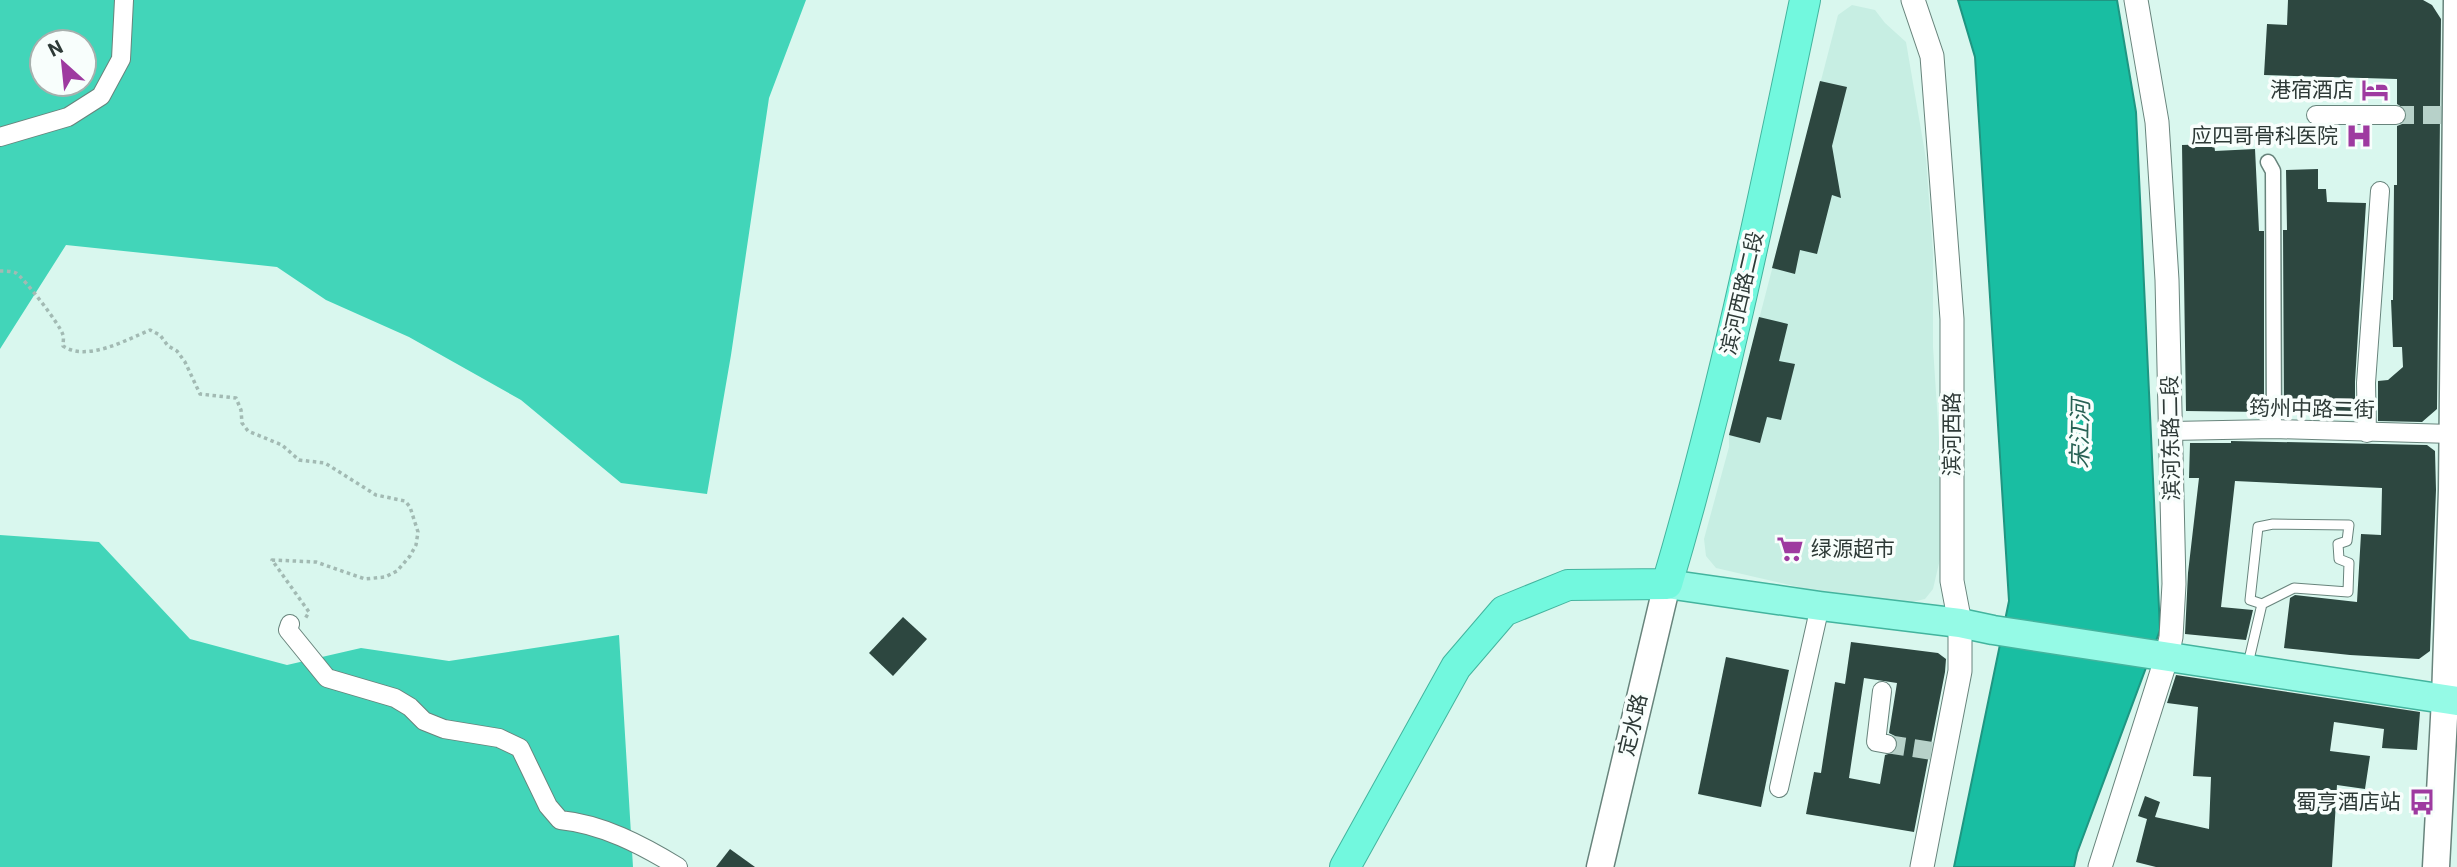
<svg xmlns="http://www.w3.org/2000/svg" width="2457" height="867" viewBox="0 0 2457 867" font-family="Roboto,'Noto Sans SC',sans-serif">
<style>
.built{fill:#c7eee3}
.forest{fill:#42d5b9;fill-rule:evenodd}
.water{fill:#19bea2;stroke:#1f9682;stroke-width:2}
.building{fill:#2d4740;fill-rule:evenodd}
.lines{fill:none;stroke-linecap:round;stroke-linejoin:round}
.minor-tunnel{stroke:#b7d1c9;stroke-width:18;stroke-dasharray:18 9;stroke-linecap:butt}
.service-casing{stroke:#68847c;stroke-width:11}
.pedestrian-casing{stroke:#68847c;stroke-width:17}
.minor-casing{stroke:#68847c;stroke-width:20}
.tertiary-casing{stroke:#68847c;stroke-width:25}
.secondary-casing{stroke:#68847c;stroke-width:29}
.primary-casing{stroke:#43b49e;stroke-width:31}
.trunk-casing{stroke:#43b49e;stroke-width:32}
.path{stroke:#a2bab3;stroke-width:3.5;stroke-dasharray:3.5 3.5;stroke-linecap:butt}
.service{stroke:#fff;stroke-width:9}
.pedestrian{stroke:#fff;stroke-width:14}
.minor{stroke:#fff;stroke-width:18}
.tertiary{stroke:#fff;stroke-width:23}
.secondary{stroke:#fff;stroke-width:26}
.primary{stroke:#95fae6;stroke-width:28}
.trunk{stroke:#72f8de;stroke-width:30}
.labels{text-anchor:middle;stroke-width:7;stroke-linejoin:round;paint-order:stroke}
.poi-label{font-size:21px;fill:#2e3a37;stroke:#f8fefc;text-anchor:end}
.street-label{font-size:21px;fill:#2e3a37;stroke:#f8fefc}
.water-label{font-size:23px;font-style:italic;fill:#276154;stroke:#f8fefc}
</style>
<rect width="100%" height="100%" fill="#d9f7ee"/>
<polygon class="built" points="1852,5 1875,10 1885,23 1906,42 1926,159 1933,253 1933,347 1942,484 1940,559 1933,589 1925,599 1912,602 1811,590 1716,568 1706,556 1704,539 1729,447 1729,435 1838,15"/>
<g class="forest">
<path d="M0,0H806L769,98L731,355L707,494L621,483L521,400L409,337L326,300L277,267L66,245L0,349ZM42,42H84V84H42Z"/>
<polygon points="0,535 99,542 190,639 287,665 361,648 449,661 619,635 633,867 0,867"/>
</g>
<polygon class="water" points="1958,0 2117,0 2136,112 2160,630 2077,853 2074,867 1954,867 2009,601 1975,57"/>
<g class="building">
<polygon points="2288,0 2423,0 2432,5 2441,19 2437,409 2422,422 2378,421 2378,381 2388,380 2403,367 2402,347 2393,347 2391,300 2393,300 2394,185 2397,185 2397,126 2402,124 2407,116 2405,109 2397,104 2397,79 2264,75 2267,24 2287,25"/>
<polygon points="1820,81 1847,87 1832,146 1841,198 1832,195 1817,254 1800,250 1795,274 1772,268"/>
<polygon points="2214,144 2215,151 2255,149 2259,231 2264,231 2264,412 2186,411 2182,145"/>
<polygon points="2318,169 2318,189 2326,189 2327,202 2366,203 2355,382 2355,413 2310,411 2284,413 2283,230 2287,230 2286,170"/>
<polygon points="1759,317 1788,324 1779,361 1795,364 1781,420 1767,417 1760,443 1729,435"/>
<polygon points="2231,441 2427,445 2435,451 2436,490 2430,651 2419,659 2350,655 2284,648 2290,598 2295,595 2357,602 2361,534 2381,535 2382,488 2235,481 2221,607 2253,610 2246,640 2185,634 2188,573 2199,478 2189,478 2190,443 2231,443"/>
<polygon points="903,617 927,639 893,676 869,653"/>
<path d="M1851,642L1938,653L1946,659L1945,672L1914,832L1806,814L1814,772L1821,773L1835,682L1845,684ZM1864,678L1897,683L1889,733L1895,736L1898,745L1895,752L1885,755L1880,784L1849,778Z"/>
<polygon points="1726,657 1789,670 1761,807 1698,794"/>
<polygon points="2176,675 2420,712 2417,750 2382,748 2384,729 2334,722 2330,751 2370,756 2365,789 2337,785 2332,867 2156,867 2136,862 2147,819 2138,816 2145,796 2160,802 2155,817 2209,829 2211,777 2193,776 2198,707 2167,703"/>
<polygon points="730,849 755,867 716,867"/>
</g>
<g class="lines">
<g class="minor-tunnel">
<polyline points="2396,115 2442,115"/>
<polyline points="1887,744 1932,751"/>
</g>
<g class="service-casing">
<polyline id="service" points="2248,664 2262,604 2250,600 2258,527 2273,524 2349,525 2347,541 2338,544 2339,559 2349,563 2348,592 2294,588 2262,604"/>
</g>
<g class="pedestrian-casing">
<polyline id="pedestrian" points="2268,162 2273,171 2274,429"/>
</g>
<g class="minor-casing">
<g id="minor">
<polyline points="2316,115 2396,115"/>
<polyline points="0,137 68,117 101,96 121,59 124,0"/>
<polyline points="2171,431 2274,429 2452,434"/>
<polyline points="2367,433 2366,383 2380,191"/>
<path d="M290,624L288,630L327,678L395,698L410,707L424,721L444,729L499,738L520,748L548,806L560,820C602,824 642,845 678,867"/>
<polyline points="1882,691 1876,742 1887,744"/>
<polyline points="1779,788 1820,606"/>
</g>
</g>
<g class="tertiary-casing">
<g id="tertiary">
<polyline points="1913,0 1932,56 1952,319 1952,581 1960,623 1960,671 1922,867"/>
<polyline points="2100,867 2167,656 2171,637 2174,584 2167,280 2157,122 2136,0"/>
</g>
</g>
<g class="secondary-casing">
<g id="secondary">
<polyline points="1600,867 1667,584"/>
<polyline points="2436,867 2445,699 2452,490 2457,0"/>
</g>
</g>
<g class="primary-casing">
<polyline id="primary" points="1667,584 1820,606 1960,623 1993,630 2457,701"/>
</g>
<g class="trunk-casing">
<path id="trunk" d="M1345,867L1456,667L1504,611L1568,585L1667,584C1724,392 1764,196 1805,0"/>
</g>
<path class="path" d="M0,271C5,271 12,271 16,273C24,278 61,326 63,335C64,337 63,343 63,346C87,362 126,340 150,330L160,335L168,346L177,351L185,362L200,394L236,398L241,410L242,423L248,431L282,445L299,460L325,463L376,495L405,501L410,507L418,532L416,545L410,556L397,571L385,577L365,579L316,562L272,560L309,612L305,619"/>
<use href="#service" class="service"/>
<use href="#pedestrian" class="pedestrian"/>
<use href="#minor" class="minor"/>
<use href="#tertiary" class="tertiary"/>
<use href="#secondary" class="secondary"/>
<use href="#primary" class="primary"/>
<use href="#trunk" class="trunk"/>
</g>
<defs>
<g id="hotel-bare" transform="scale(2.1)"><path d="M-6-4.5h1.5V1H6V5H4.5V3h-9V5H-6ZM-4 0a1.8 1.8 0 1 1 3.6 0ZM.5 0V-2.5h3Q6-2.5 6 0Z" fill="#9e3aa0" stroke="#f8fefc" stroke-width="2.5" paint-order="stroke"/></g>
<g id="hospital-bare" transform="scale(2.1)"><path d="M-5-5h3v3.5h4V-5h3V5h-3V1.5h-4V5h-3Z" fill="#9e3aa0" stroke="#f8fefc" stroke-width="2.5" paint-order="stroke"/></g>
<g id="supermarket-bare" transform="scale(2.1)"><path d="M-6-5.5h2.5l.6 2H6L4.5 2H-2.5L-4.4-4H-6ZM-1.5 3.2a1.3 1.3 0 1 0 .1 0ZM3 3.2a1.3 1.3 0 1 0 .1 0Z" fill="#9e3aa0" stroke="#f8fefc" stroke-width="2.5" paint-order="stroke"/></g>
<g id="bus-bare" transform="scale(2.1)"><path d="M-5-6H5V4H4V6H2V4H-2V6H-4V4H-5ZM-3.5-4V0h7V-4ZM-3.5 1.2v1.5H-2V1.2ZM2 1.2v1.5H3.5V1.2Z" fill="#9e3aa0" stroke="#f8fefc" stroke-width="2.5" paint-order="stroke"/></g>
</defs>
<g fill-rule="evenodd">
<use href="#hotel-bare" x="2375" y="90"/>
<use href="#hospital-bare" x="2359" y="136"/>
<use href="#supermarket-bare" x="1790" y="549"/>
<use href="#bus-bare" x="2422" y="802"/>
</g>
<g class="labels">
<g class="poi-label">
<text x="2354" y="97">港宿酒店</text>
<text x="2338" y="143">应四哥骨科医院</text>
<text x="1811" y="556" text-anchor="start">绿源超市</text>
<text x="2401" y="809">蜀亨酒店站</text>
</g>
<g class="street-label">
<text transform="translate(1742 293) rotate(-77)" y="7">滨河西路二段</text>
<text transform="translate(2312 409) rotate(1)" y="7">筠州中路二街</text>
<text transform="translate(1952 434) rotate(-90)" y="7">滨河西路</text>
<text transform="translate(2171 438) rotate(-91)" y="7">滨河东路二段</text>
<text transform="translate(1633 725) rotate(-77)" y="7">定水路</text>
</g>
<g class="water-label">
<text transform="translate(2080 434) rotate(-89)" y="8">宋江河</text>
</g>
</g>
<g transform="translate(63 63) rotate(333)"><circle r="33" fill="#f8fefc" stroke="#a7b0ad" stroke-width="2"/>
<path d="M0-5L12 26L0 18L-12 26Z" fill="#9e3aa0"/>
<text y="-10" font-size="19" font-weight="bold" text-anchor="middle" fill="#2e3a37">N</text>
</g>
</svg>
